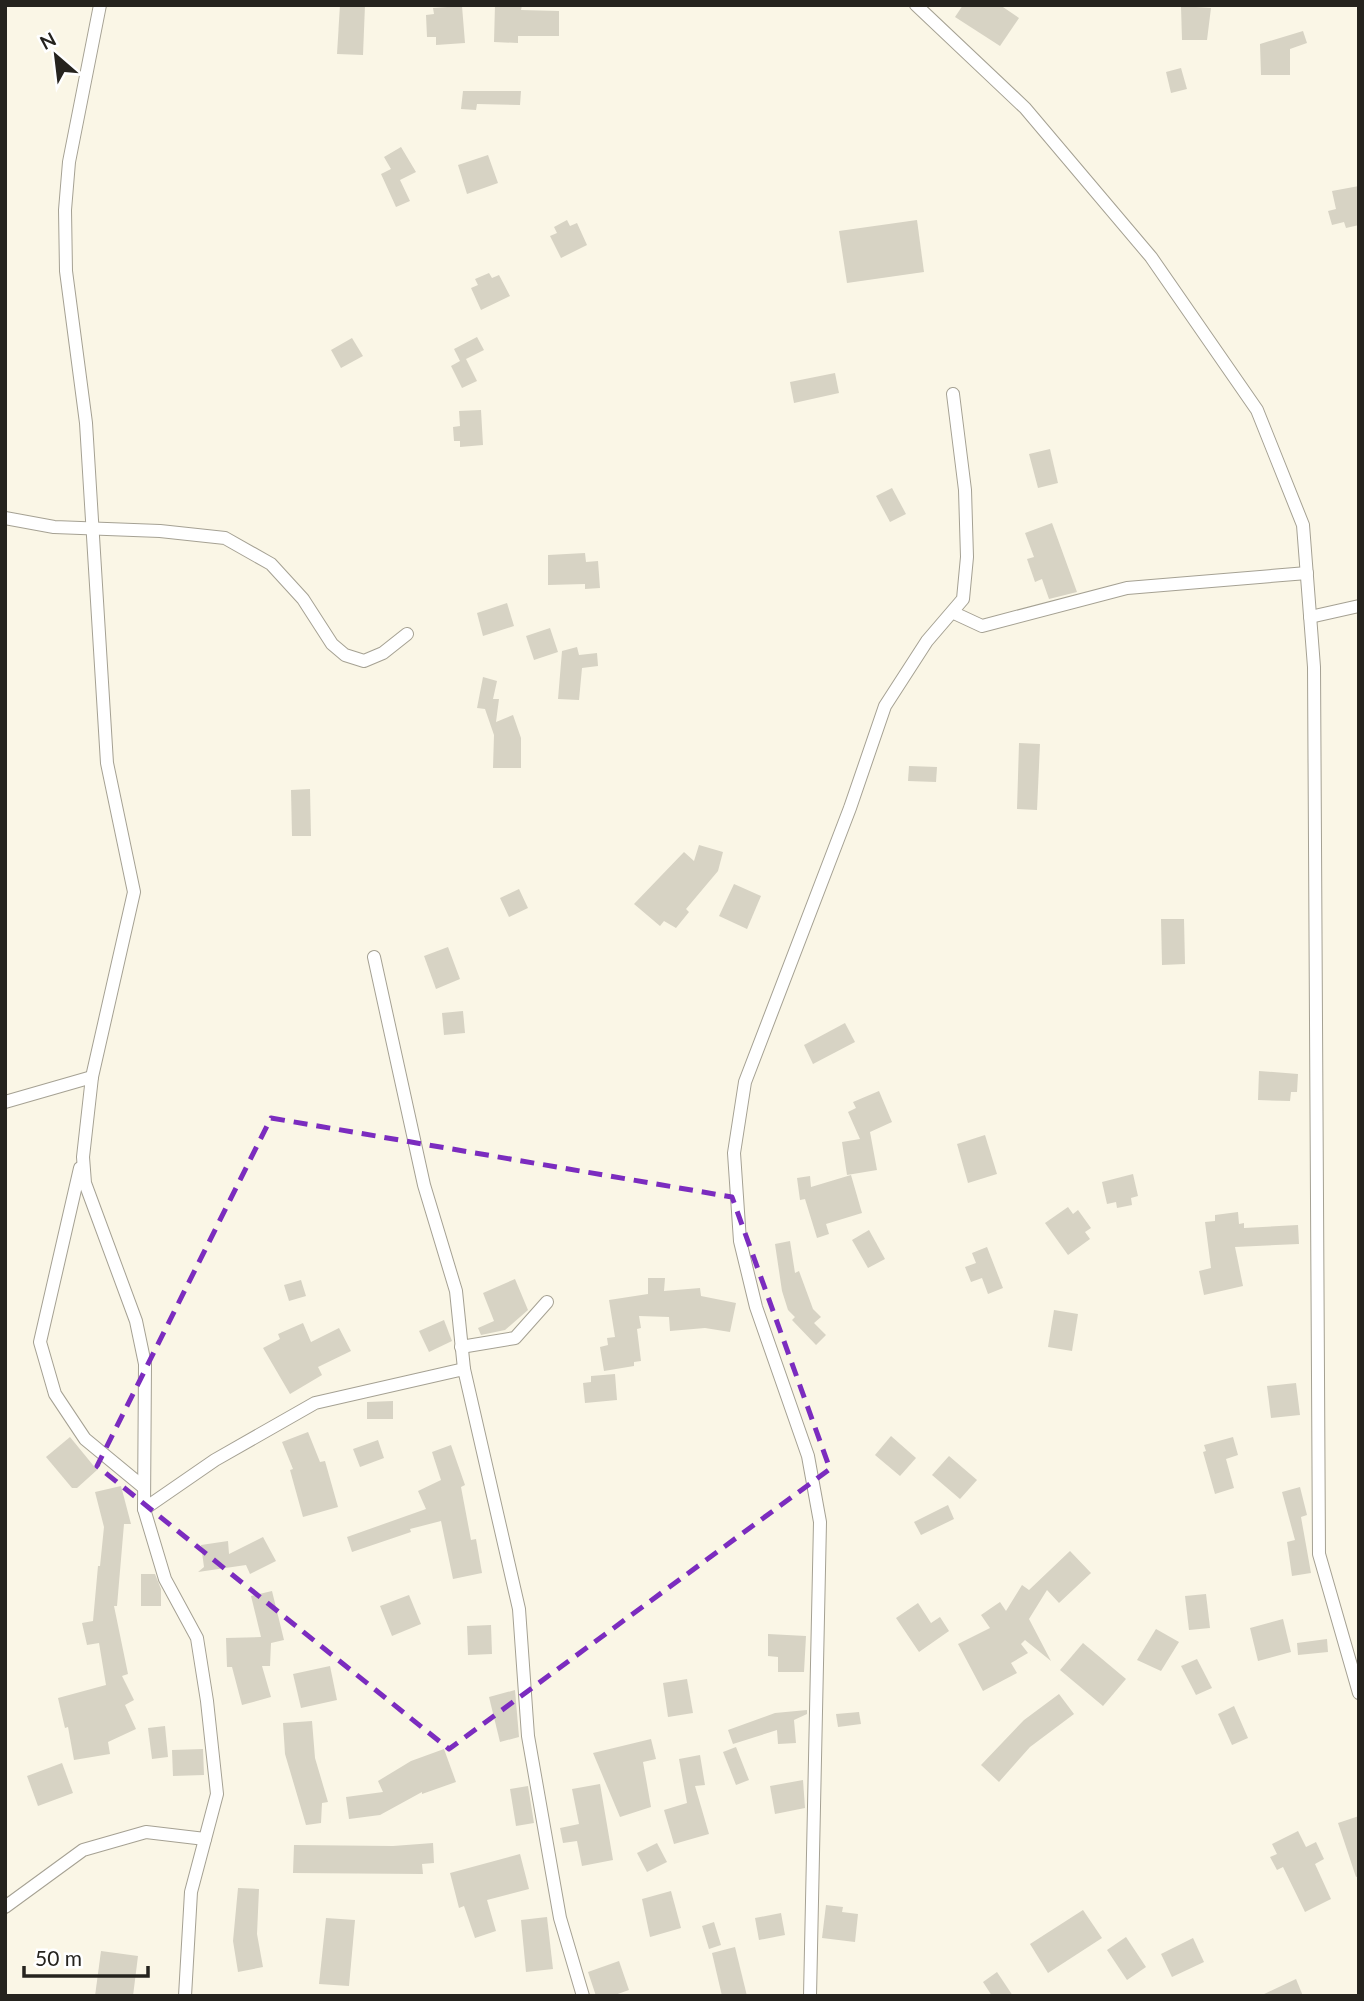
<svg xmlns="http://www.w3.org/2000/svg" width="1364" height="2001" viewBox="0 0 1364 2001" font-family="Lato,sans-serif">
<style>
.building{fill:#d7d3c4}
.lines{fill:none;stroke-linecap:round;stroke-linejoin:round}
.minor-casing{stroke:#a5a193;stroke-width:14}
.minor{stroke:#fff;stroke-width:12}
.marked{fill:none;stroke:#7b2cbf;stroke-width:5;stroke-dasharray:14 9;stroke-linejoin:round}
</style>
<rect width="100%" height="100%" fill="#faf6e6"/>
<g class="building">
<polygon points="340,5 365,5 363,55 337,54"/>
<polygon points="495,5 522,5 521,10 559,11 559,36 518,36 518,43 494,42"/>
<polygon points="963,5 1000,5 1019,18 1000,46 955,17"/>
<polygon points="462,6 465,43 436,45 436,37 427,37 426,15 434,14 433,8"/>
<polygon points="1181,6 1211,8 1207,40 1182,40"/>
<polygon points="1303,31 1307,43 1290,49 1290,75 1261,75 1260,44"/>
<polygon points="1181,68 1187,89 1171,93 1166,72"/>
<polygon points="463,91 521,91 520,105 477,104 476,110 461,109"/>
<polygon points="401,147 416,172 400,180 410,201 396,207 381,174 391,169 384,157"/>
<polygon points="488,155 498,183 467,194 458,165"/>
<polygon points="1359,186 1359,225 1346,228 1344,222 1332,225 1328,211 1336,209 1332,191"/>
<polygon points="567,220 570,226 577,223 587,245 561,258 550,236 557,233 554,227"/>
<polygon points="917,220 924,272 847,283 839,231"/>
<polygon points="489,273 492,278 499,275 510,296 481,310 471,288 478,285 475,279"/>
<polygon points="477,337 484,350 466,359 477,381 462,388 451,366 460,361 454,349"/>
<polygon points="352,338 363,356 341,368 331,350"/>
<polygon points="835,373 839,393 794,403 790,382"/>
<polygon points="481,410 483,445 460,447 460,441 454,441 453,427 460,426 459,411"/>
<polygon points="1050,449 1058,483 1038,488 1029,454"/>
<polygon points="892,488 906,514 890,522 876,496"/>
<polygon points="1052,523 1077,592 1049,599 1042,579 1035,582 1027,559 1034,557 1025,533"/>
<polygon points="585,553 586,562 598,561 600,588 585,589 585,584 548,585 548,555"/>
<polygon points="507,603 514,626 483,636 477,613"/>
<polygon points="550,628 558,652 534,660 526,636"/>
<polygon points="577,647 579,655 597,653 598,666 582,668 579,700 558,699 562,651"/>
<polygon points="483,677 497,681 493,699 499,699 496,722 513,715 521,738 521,768 493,768 494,735 485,709 477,708"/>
<polygon points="1019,743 1040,744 1037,810 1017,809"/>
<polygon points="909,766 937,767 936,782 908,781"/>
<polygon points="310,789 311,836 292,836 291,790"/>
<polygon points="699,845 723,852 718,871 686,909 689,912 676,928 664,921 660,926 634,904 684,852 694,861"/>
<polygon points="734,884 761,896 747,929 719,916"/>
<polygon points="519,889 528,908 509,917 500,898"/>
<polygon points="1161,919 1184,919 1185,964 1162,965"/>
<polygon points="448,947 460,979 436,989 424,956"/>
<polygon points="463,1011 465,1033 444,1035 442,1013"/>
<polygon points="845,1023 855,1042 813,1064 804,1045"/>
<polygon points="1259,1071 1298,1074 1297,1092 1291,1092 1290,1101 1258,1100"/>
<polygon points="879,1091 892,1122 870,1132 877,1170 847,1175 842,1142 860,1139 848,1112 856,1108 853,1102"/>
<polygon points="985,1135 997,1174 968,1183 957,1144"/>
<polygon points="1133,1174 1138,1196 1131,1198 1132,1205 1117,1208 1116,1202 1107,1204 1102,1182"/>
<polygon points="851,1175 862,1213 826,1224 829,1234 817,1238 805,1199 800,1200 797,1178 810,1176 811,1187"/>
<polygon points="1068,1207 1073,1214 1078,1210 1091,1228 1085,1232 1090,1239 1068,1255 1045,1223"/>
<polygon points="1238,1212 1239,1224 1244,1223 1244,1228 1298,1225 1299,1244 1235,1247 1243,1286 1204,1295 1199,1271 1211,1268 1205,1222 1215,1221 1215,1215"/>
<polygon points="869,1230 885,1259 868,1268 852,1240"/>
<polygon points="790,1241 795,1273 799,1271 813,1309 821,1317 814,1323 826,1335 816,1345 792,1320 795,1317 788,1310 782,1291 775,1244"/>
<polygon points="987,1247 1003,1288 988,1294 982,1278 971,1282 965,1267 976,1263 972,1253"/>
<polygon points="648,1278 665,1278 664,1291 700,1288 701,1296 736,1303 730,1332 705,1328 670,1331 669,1317 639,1316 641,1328 637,1329 641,1361 634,1362 634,1366 604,1371 600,1347 608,1345 607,1338 615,1337 609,1300 648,1294"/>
<polygon points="515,1279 528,1310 505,1330 481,1335 478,1328 494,1321 483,1293"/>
<polygon points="301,1280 306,1296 289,1301 284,1285"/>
<polygon points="1054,1310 1078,1314 1072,1351 1048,1347"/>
<polygon points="444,1320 452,1341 429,1352 419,1331"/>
<polygon points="303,1323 311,1342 339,1328 351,1351 318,1367 322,1375 290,1394 263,1348 280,1339 278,1334"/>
<polygon points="615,1374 617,1400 585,1403 583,1383 591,1382 591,1376"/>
<polygon points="1296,1383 1300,1415 1271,1418 1267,1386"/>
<polygon points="393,1401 393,1419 367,1419 367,1402"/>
<polygon points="308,1432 320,1462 325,1461 338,1507 303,1517 290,1470 293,1469 282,1442"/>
<polygon points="891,1436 916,1458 900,1476 875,1455"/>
<polygon points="70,1437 97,1470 77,1488 72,1488 46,1457"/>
<polygon points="1233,1437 1238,1455 1226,1459 1234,1488 1215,1494 1203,1452 1206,1451 1204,1445"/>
<polygon points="378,1440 384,1458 360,1467 353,1449"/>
<polygon points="451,1445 465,1485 461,1487 471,1540 476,1539 482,1573 453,1579 441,1521 410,1529 411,1532 352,1552 347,1537 426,1509 418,1491 441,1480 432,1452"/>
<polygon points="949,1456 977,1480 960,1499 932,1475"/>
<polygon points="121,1486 131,1524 124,1524 117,1606 114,1606 128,1674 122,1676 134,1700 125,1705 136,1729 108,1742 110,1754 74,1760 68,1727 65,1728 58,1698 106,1685 99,1643 87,1645 82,1623 93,1621 98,1566 100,1566 104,1527 95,1492"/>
<polygon points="1300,1487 1307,1515 1301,1517 1311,1573 1292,1576 1287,1542 1295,1540 1282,1492"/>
<polygon points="948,1505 954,1519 921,1535 914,1522"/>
<polygon points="263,1537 276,1561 250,1574 246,1565 198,1572 204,1567 201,1545 228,1541 229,1554"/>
<polygon points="1070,1551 1091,1573 1059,1603 1047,1590 1029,1619 1051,1661 1025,1640 1021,1644 1028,1653 1011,1663 1017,1673 983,1691 958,1644 990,1628 981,1615 1000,1602 1006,1611 1022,1585 1029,1590"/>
<polygon points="141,1574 155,1574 161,1589 161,1606 141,1606"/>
<polygon points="272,1591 284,1640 271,1643 270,1666 262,1666 271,1697 242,1705 232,1667 227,1667 226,1638 261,1637 251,1596"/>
<polygon points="1206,1594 1210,1628 1189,1630 1185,1596"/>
<polygon points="409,1595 421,1624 392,1636 380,1606"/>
<polygon points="918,1603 931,1623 940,1617 949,1631 919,1652 896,1618"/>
<polygon points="1283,1619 1291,1652 1258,1661 1250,1628"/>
<polygon points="491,1625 492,1654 468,1655 467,1626"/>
<polygon points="1156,1629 1179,1642 1161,1671 1137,1660"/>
<polygon points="768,1634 806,1636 804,1672 778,1672 778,1657 768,1656"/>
<polygon points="1327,1639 1328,1652 1298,1655 1297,1643"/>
<polygon points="1083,1643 1126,1679 1103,1706 1060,1670"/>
<polygon points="1197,1659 1212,1688 1196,1695 1181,1666"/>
<polygon points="330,1666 337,1700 301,1708 293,1674"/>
<polygon points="687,1679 693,1713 668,1717 663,1683"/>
<polygon points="515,1690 519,1737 500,1742 489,1697"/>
<polygon points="1059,1694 1074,1714 1030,1747 999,1782 981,1765 1024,1720"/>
<polygon points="1234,1706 1248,1738 1232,1745 1218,1714"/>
<polygon points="807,1710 807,1714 794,1720 796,1743 778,1744 777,1730 733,1744 728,1730 775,1713"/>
<polygon points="859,1712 861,1724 838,1727 836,1714"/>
<polygon points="312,1721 315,1758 328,1802 322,1803 321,1823 306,1825 285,1754 283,1723"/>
<polygon points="165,1726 168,1757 152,1759 148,1728"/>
<polygon points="651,1739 656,1759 643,1762 651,1807 620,1817 593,1753"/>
<polygon points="736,1747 749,1780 736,1785 723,1752"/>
<polygon points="203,1749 204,1775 173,1776 172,1750"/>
<polygon points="444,1749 456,1782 422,1794 422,1792 380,1815 349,1819 346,1797 383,1792 378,1781 411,1761"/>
<polygon points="700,1755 705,1785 695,1786 709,1834 674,1844 664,1810 687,1803 679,1759"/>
<polygon points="62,1763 73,1793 38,1806 27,1776"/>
<polygon points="803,1780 805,1808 775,1814 770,1786"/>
<polygon points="600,1784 613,1860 582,1866 577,1841 563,1843 560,1828 579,1824 572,1789"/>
<polygon points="528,1786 534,1823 516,1826 510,1789"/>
<polygon points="1359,1816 1359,1876 1356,1877 1338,1823"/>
<polygon points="1298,1831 1306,1847 1316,1842 1324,1859 1315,1864 1331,1899 1305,1912 1283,1867 1277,1870 1270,1857 1277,1854 1272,1844"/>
<polygon points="433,1843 434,1863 422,1864 423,1874 293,1873 294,1845 393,1846"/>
<polygon points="657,1843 667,1862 647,1872 637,1853"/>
<polygon points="520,1854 529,1889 487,1900 496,1931 475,1938 464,1906 459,1908 450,1873"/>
<polygon points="238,1888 259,1889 257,1934 263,1967 238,1972 233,1941"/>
<polygon points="671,1891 681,1928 650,1937 642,1899"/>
<polygon points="826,1905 843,1907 842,1912 858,1914 855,1942 822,1938"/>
<polygon points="1083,1910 1102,1938 1048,1973 1030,1944"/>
<polygon points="781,1913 785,1935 759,1940 755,1918"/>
<polygon points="547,1917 553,1969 526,1972 521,1920"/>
<polygon points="326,1918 355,1920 349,1986 319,1984"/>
<polygon points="714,1922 721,1945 709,1949 702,1926"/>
<polygon points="1126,1937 1146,1967 1127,1980 1107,1950"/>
<polygon points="1193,1938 1204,1962 1172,1977 1161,1954"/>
<polygon points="735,1947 747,1996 722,1996 712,1953"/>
<polygon points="101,1951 138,1956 133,1996 95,1996"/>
<polygon points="619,1961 629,1990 612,1996 596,1996 588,1972"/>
<polygon points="997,1972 1013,1996 992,1996 983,1982"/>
<polygon points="1296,1979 1303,1996 1260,1996"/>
</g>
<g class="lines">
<g class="minor-casing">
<g id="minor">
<polyline points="100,5 69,162 65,210 66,271 86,423 107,763 134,892 92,1077 83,1157 85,1183 136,1321 145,1364 144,1509 165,1579 197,1638 207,1701 217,1794 191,1892 185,1996"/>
<polyline points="916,5 1025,108 1151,257 1257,410 1303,525 1314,667 1319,1554 1359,1693"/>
<polyline points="5,518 54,527 160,531 225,538 271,564 303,599 332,644 345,655 364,661 383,653 407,634"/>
<polyline points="954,613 982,626 1127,588 1307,573"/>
<polyline points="1310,617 1359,606"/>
<polyline points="374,957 424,1185 456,1291 464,1369"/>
<polyline points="5,1102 92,1077"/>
<polyline points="80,1168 40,1342 55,1394 85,1439 142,1486"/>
<polyline points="461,1347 515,1338 547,1302"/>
<polyline points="144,1509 215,1460 315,1403 464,1369 519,1609 528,1736 560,1918 583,1996"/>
<polyline points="5,1907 83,1850 146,1832 205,1839"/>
<polyline points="810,1996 820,1522 808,1456 756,1307 740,1241 734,1153 745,1082 850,808 885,706 927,641 963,599 967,557 965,490 953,394"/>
</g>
</g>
<use href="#minor" class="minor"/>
</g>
<path class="marked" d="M271,1118L732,1197L830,1469L449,1749L97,1466Z"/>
<rect width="1364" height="2001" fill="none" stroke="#25231e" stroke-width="14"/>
<g transform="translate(56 56) rotate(332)" stroke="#ffffff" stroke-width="5" paint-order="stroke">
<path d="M0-5L12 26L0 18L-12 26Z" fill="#25231e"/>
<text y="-10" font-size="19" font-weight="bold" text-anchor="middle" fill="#25231e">N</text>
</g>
<path d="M24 1966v10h124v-10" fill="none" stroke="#25231e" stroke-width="3.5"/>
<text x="35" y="1966" font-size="21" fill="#25231e" stroke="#ffffff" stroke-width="5" paint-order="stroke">50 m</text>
</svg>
